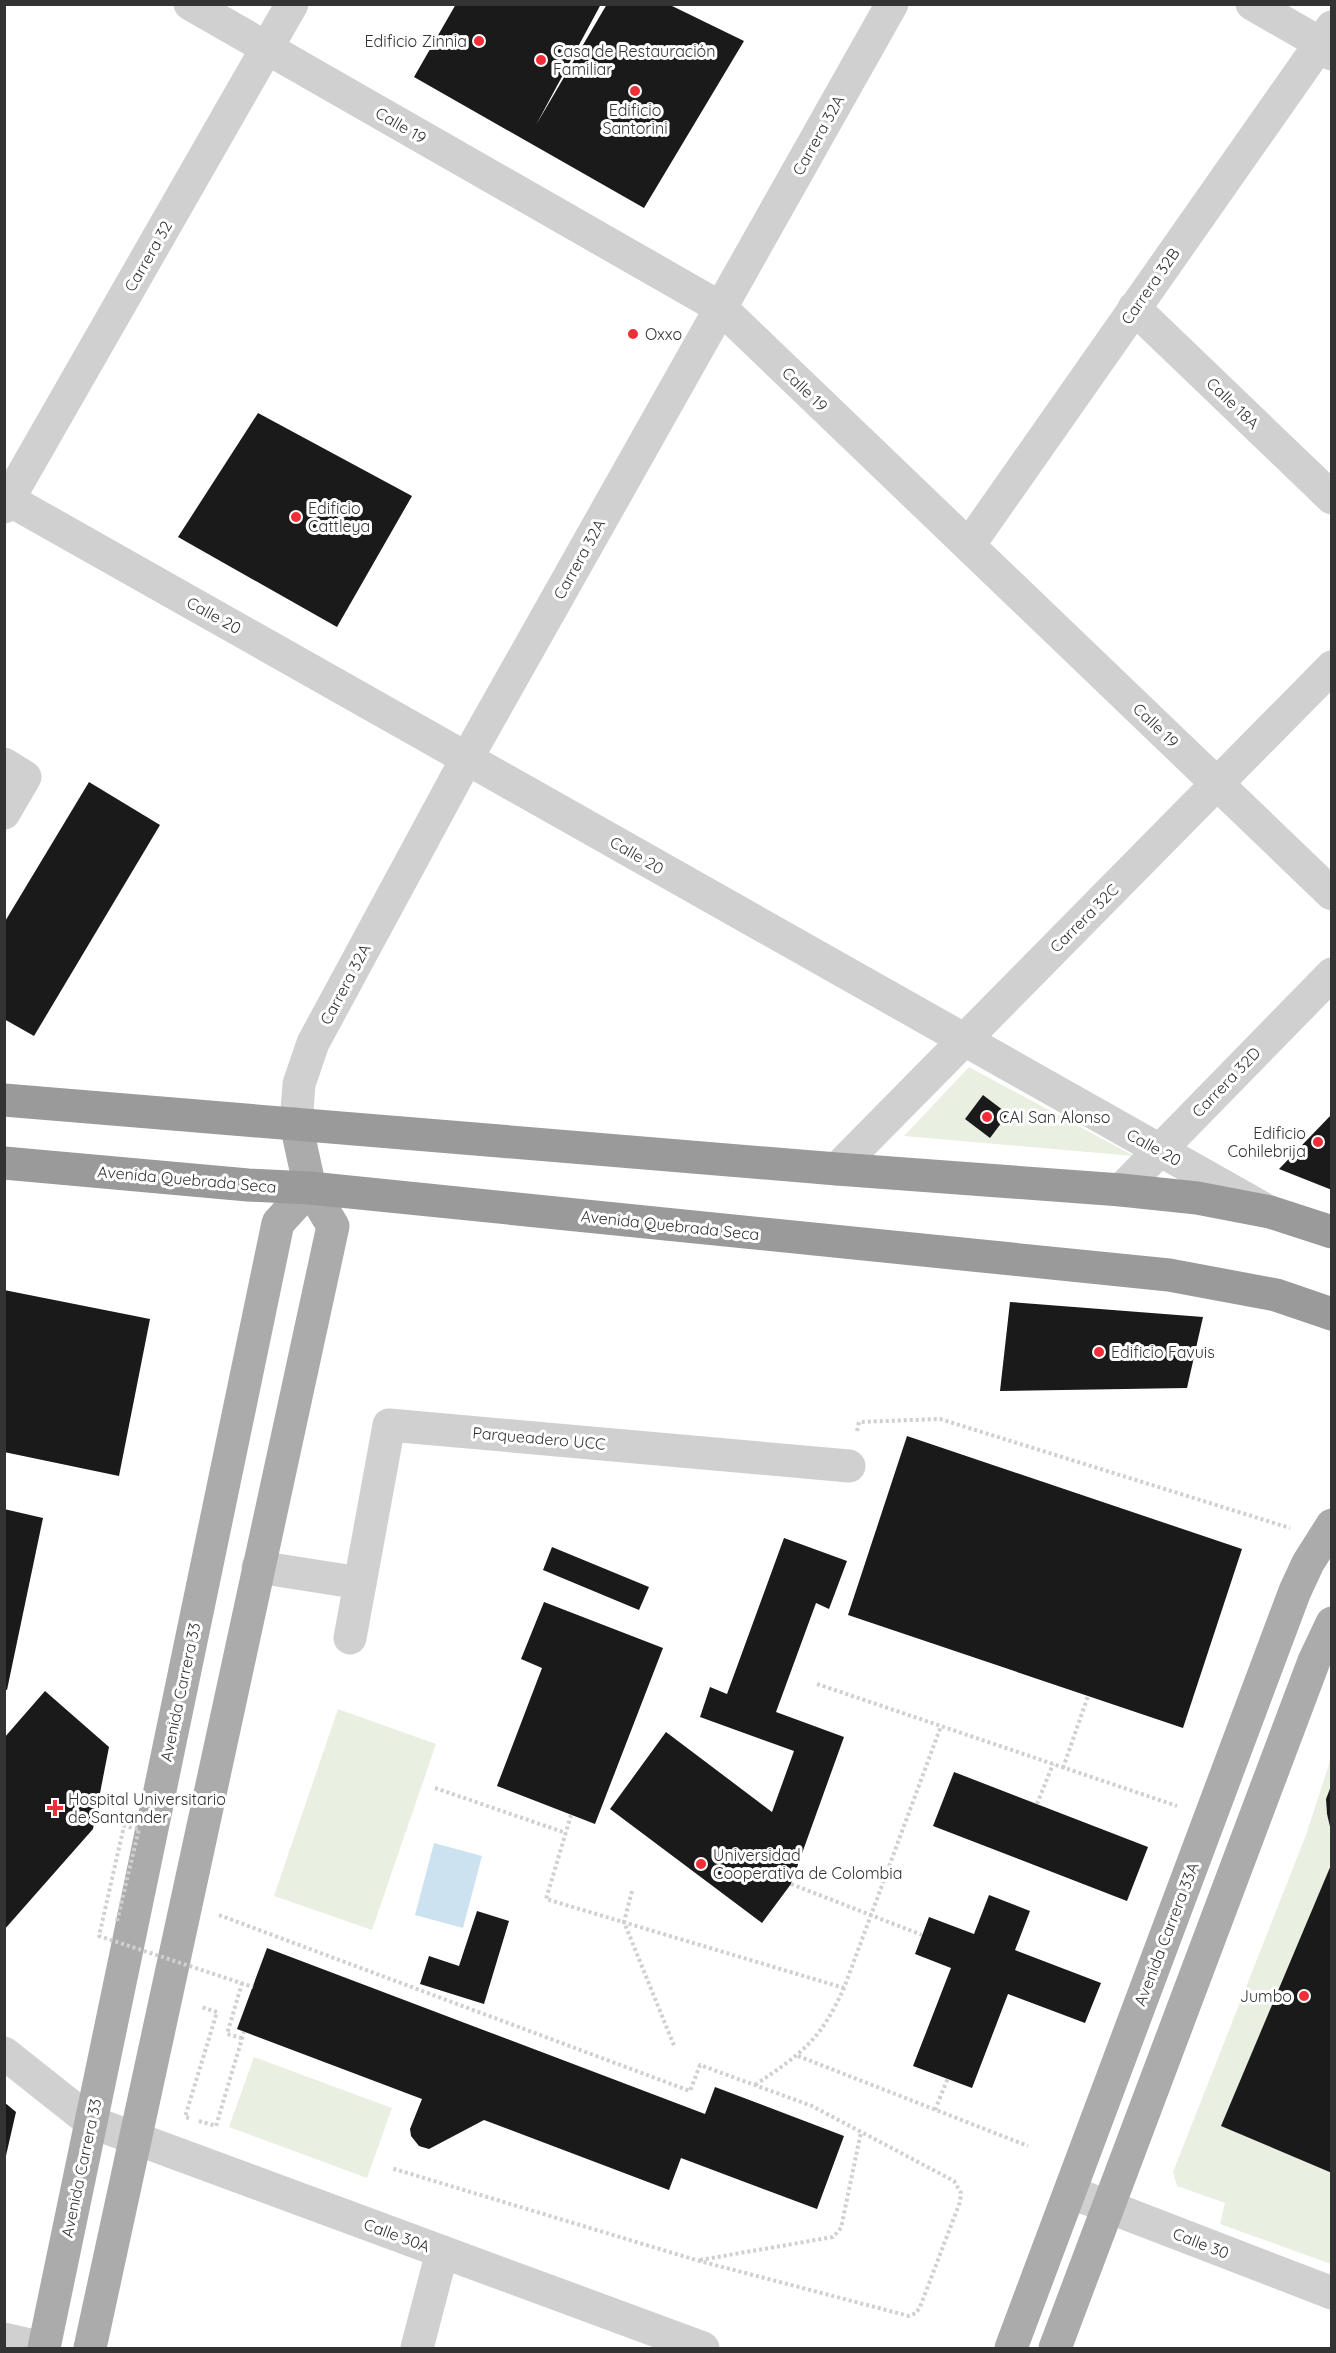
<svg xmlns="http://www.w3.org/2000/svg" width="1336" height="2353" viewBox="0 0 1336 2353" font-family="Quicksand,sans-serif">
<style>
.green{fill:#e9f0e1}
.water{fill:#cde2f0}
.building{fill:#1a1a1a}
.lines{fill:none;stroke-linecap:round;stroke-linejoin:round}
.path{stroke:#d0d0d0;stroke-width:4;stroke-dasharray:3 3;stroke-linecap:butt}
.minor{stroke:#d0d0d0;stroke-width:33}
.major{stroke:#ababab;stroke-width:33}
.highway{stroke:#9a9a9a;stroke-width:33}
.path-bridge{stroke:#d0d0d0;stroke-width:4;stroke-dasharray:3 3;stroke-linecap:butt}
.poi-dot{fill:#f22d38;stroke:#fff;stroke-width:2}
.labels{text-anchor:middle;stroke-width:6;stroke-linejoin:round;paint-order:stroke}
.poi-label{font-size:16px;fill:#333;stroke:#fff;text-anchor:start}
.street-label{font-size:16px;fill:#333;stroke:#fff}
</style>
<rect width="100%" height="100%" fill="#fff"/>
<g class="green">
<polygon points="969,1067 1134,1156 904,1136"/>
<polygon points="338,1709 436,1744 372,1930 274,1896"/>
<polygon points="1331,1758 1331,1786 1326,1799 1327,1814 1331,1832 1331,2264 1220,2224 1225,2203 1177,2186 1173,2172 1306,1835"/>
<polygon points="254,2057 392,2108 367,2178 229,2127"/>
</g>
<polygon class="water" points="434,1843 482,1856 463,1928 415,1915"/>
<g class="building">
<polygon points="456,4 601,4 536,125 607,4 668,4 744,41 644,208 414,77"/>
<polygon points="258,413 412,496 337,627 178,537"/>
<polygon points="89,782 160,825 34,1036 4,1019 4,923"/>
<polygon points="983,1095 1008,1114 990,1138 965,1119"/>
<polygon points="1332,1114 1332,1190 1279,1169"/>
<polygon points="4,1290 150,1319 119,1476 4,1452"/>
<polygon points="1010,1302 1203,1317 1187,1388 1000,1391"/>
<polygon points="907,1436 1242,1549 1183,1728 848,1615"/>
<polygon points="4,1509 43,1518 7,1690 4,1689"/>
<polygon points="784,1538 847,1561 829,1609 816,1603 776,1712 844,1737 791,1884 762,1923 610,1809 666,1732 772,1812 794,1751 700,1717 710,1687 727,1694"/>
<polygon points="552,1547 649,1587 639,1610 543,1570"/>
<polygon points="544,1602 663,1648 595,1824 497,1786 542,1668 521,1659"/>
<polygon points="45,1691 109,1747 93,1829 4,1930 4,1738"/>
<polygon points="954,1772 1148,1847 1127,1901 933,1826"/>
<polygon points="1331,1786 1332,1831 1331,1831 1327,1814 1326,1799"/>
<polygon points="1331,1865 1332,1865 1332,2173 1221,2126"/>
<polygon points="989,1895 1030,1911 1015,1950 1101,1983 1085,2023 1008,1994 972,2088 913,2066 951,1968 915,1954 929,1917 974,1934"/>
<polygon points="477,1911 509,1921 484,2004 420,1984 429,1956 459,1966"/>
<polygon points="267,1948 705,2114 715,2087 844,2136 817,2209 681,2158 669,2190 484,2120 429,2149 419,2146 411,2136 410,2129 422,2099 237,2029"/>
<polygon points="4,2102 16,2112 5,2160 4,2160"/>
</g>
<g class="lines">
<g class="path">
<polyline points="857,1431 859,1422 940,1419 1290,1528"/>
<polyline points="817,1684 1177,1806"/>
<polyline points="1063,1768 1088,1696"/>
<polyline points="435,1788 566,1833"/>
<polyline points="1037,1804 1053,1764"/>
<polyline points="571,1815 546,1899 844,1988"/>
<polyline points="791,1884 922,1935"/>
<polyline points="632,1891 624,1922 675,2048"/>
<polyline points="219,1915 690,2091 700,2065 812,2106 954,2181 961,2193 960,2202 920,2307 916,2313 909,2316 696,2260 391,2168"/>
<polyline points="242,2038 227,2034 242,1983"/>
<polyline points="798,2056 1028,2146"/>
<path d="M755,2085C802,2053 820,2041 844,1988L941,1726"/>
<polyline points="935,2110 948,2078"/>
<polyline points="189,2118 185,2117 217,2012 201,2007"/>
<polyline points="199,2121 216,2126 244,2032"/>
<polyline points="700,2260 833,2237 841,2228 861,2132"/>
</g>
<g class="minor">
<polyline points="190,4 721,308 1332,894"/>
<polyline points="1252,4 1320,43 1332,54"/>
<polyline points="1134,308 1332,498"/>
<polyline points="4,497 1264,1209"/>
<polyline points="4,507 292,4"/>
<polyline points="969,545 1332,27"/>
<polyline points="4,764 25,777 4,813"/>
<polyline points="296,1124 299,1084 313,1043 467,758 892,4"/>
<polyline points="837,1169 1332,667"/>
<polyline points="1121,1190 1332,974"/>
<polyline points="258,1567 360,1583"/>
<polyline points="350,1638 389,1425 849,1466"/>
<polyline points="4,2053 91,2122 703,2348"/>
<polyline points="1070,2192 1332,2293"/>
<polyline points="4,2339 44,2348"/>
<polyline points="417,2348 442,2252"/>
</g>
<g class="major">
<polyline points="44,2348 278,1223 310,1188"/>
<polyline points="90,2348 333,1226 310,1188 296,1124"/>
<polyline points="1011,2348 1295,1591 1308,1563 1332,1525"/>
<polyline points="1055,2348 1314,1661 1332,1623"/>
</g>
<g class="highway">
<polyline points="4,1100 837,1169 1121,1190 1197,1198 1270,1212 1332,1232"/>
<polyline points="4,1163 248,1185 310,1188 1169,1275 1276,1295 1332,1314"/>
</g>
<polyline class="path-bridge" points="117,1921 139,1829 124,1826 99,1936 253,1987"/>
</g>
<g class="poi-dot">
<circle cx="479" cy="41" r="6"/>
<circle cx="541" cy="60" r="6"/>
<circle cx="635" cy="91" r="6"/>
<circle cx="633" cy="334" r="6"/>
<circle cx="296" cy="517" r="6"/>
<circle cx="987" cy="1117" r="6"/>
<circle cx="1318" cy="1142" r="6"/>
<circle cx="1099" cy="1352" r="6"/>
<path d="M52 1799h6v6h6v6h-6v6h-6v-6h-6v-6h6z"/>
<circle cx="701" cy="1864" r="6"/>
<circle cx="1304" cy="1996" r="6"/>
</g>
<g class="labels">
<g class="poi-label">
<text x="467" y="47" text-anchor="end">Edificio Zinnia</text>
<text x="553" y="57">Casa de Restauración<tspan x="553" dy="18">Familiar</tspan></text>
<text x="635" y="116" text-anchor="middle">Edificio<tspan x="635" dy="18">Santorini</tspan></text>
<text x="645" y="340">Oxxo</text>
<text x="308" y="514">Edificio<tspan x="308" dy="18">Cattleya</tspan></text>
<text x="999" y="1123">CAI San Alonso</text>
<text x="1306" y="1139" text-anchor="end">Edificio<tspan x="1306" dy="18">Cohilebrija</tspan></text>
<text x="1111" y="1358">Edificio Favuis</text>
<text x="68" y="1805">Hospital Universitario<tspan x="68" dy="18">de Santander</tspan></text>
<text x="713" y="1861">Universidad<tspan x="713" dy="18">Cooperativa de Colombia</tspan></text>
<text x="1292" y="2002" text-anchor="end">Jumbo</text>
</g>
<g class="street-label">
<text transform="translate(401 125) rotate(30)" y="6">Calle 19</text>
<text transform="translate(818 135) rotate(-61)" y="6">Carrera 32A</text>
<text transform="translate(148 256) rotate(-60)" y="6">Carrera 32</text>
<text transform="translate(1150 286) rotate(-55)" y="6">Carrera 32B</text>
<text transform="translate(805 389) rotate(44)" y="6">Calle 19</text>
<text transform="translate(1233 403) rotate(44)" y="6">Calle 18A</text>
<text transform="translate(579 559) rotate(-61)" y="6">Carrera 32A</text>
<text transform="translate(214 615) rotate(29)" y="6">Calle 20</text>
<text transform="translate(1156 725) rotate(44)" y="6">Calle 19</text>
<text transform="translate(637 855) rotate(30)" y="6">Calle 20</text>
<text transform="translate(1084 918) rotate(-45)" y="6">Carrera 32C</text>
<text transform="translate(345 984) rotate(-62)" y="6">Carrera 32A</text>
<text transform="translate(1226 1082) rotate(-46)" y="6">Carrera 32D</text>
<text transform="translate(1154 1147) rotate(29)" y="6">Calle 20</text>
<text transform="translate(187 1179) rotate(5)" y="6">Avenida Quebrada Seca</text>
<text transform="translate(670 1225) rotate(6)" y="6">Avenida Quebrada Seca</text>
<text transform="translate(539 1438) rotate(5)" y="6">Parqueadero UCC</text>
<text transform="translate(180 1692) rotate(-78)" y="6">Avenida Carrera 33</text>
<text transform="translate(1166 1934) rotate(-69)" y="6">Avenida Carrera 33A</text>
<text transform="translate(81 2168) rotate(-78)" y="6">Avenida Carrera 33</text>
<text transform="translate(397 2235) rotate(20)" y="6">Calle 30A</text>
<text transform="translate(1201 2243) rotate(21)" y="6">Calle 30</text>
</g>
</g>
<rect width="1336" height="2353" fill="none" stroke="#333333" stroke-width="12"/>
</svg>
